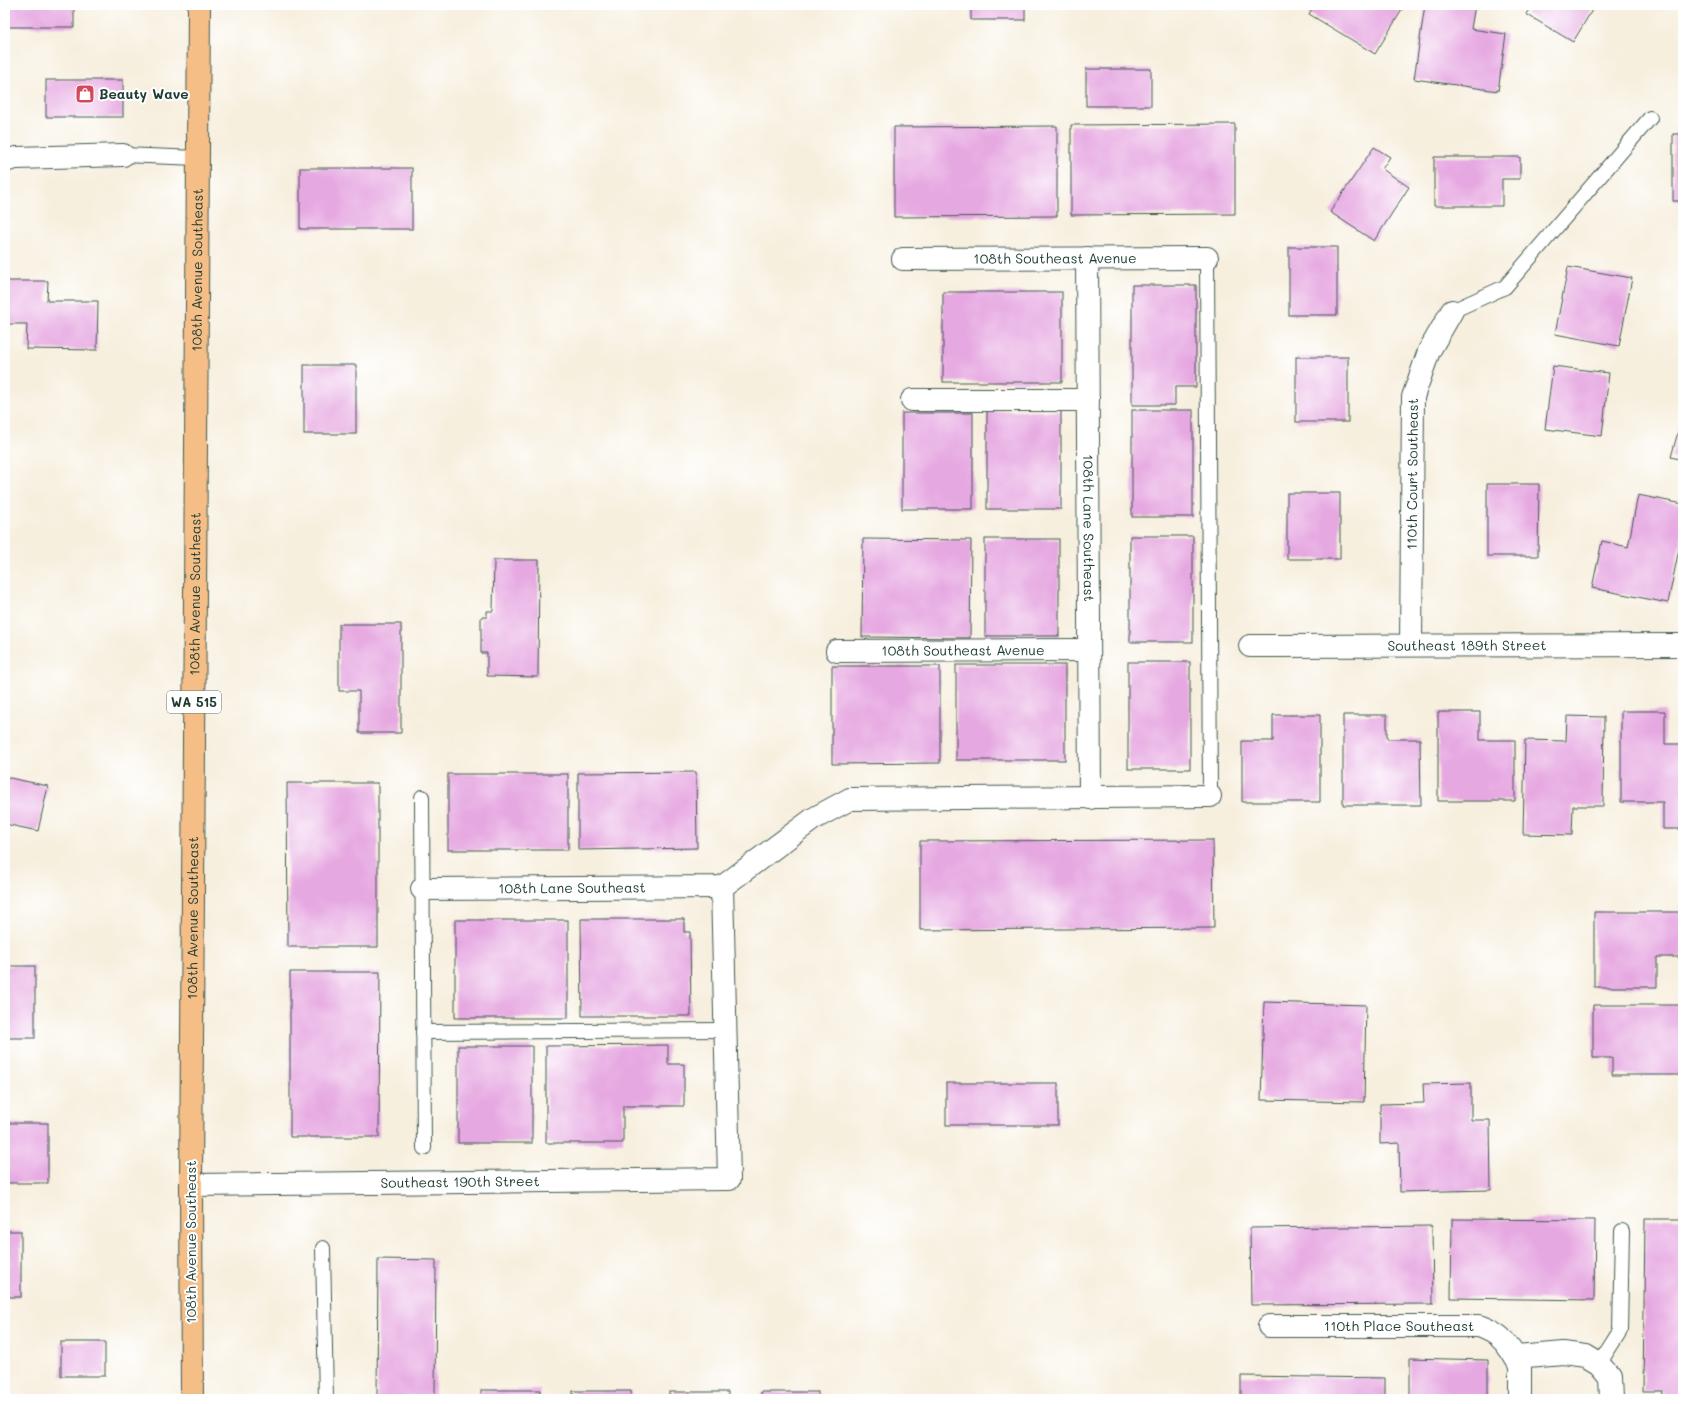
<svg xmlns="http://www.w3.org/2000/svg" width="1688" height="1404" viewBox="0 0 1688 1404" font-family="Mali,sans-serif">
<style>
.building{fill:#e6a8e1}
.lines{fill:none;stroke-linecap:round;stroke-linejoin:round}
.lane-casing{stroke:#3f584e;stroke-width:16}
.street-casing{stroke:#3f584e;stroke-width:24}
.primary-casing{stroke:#3f584e;stroke-width:24}
.lane{stroke:#fff;stroke-width:14}
.street{stroke:#fff;stroke-width:22}
.primary{stroke:#f6be87;stroke-width:22}
.labels{text-anchor:middle;stroke-width:4;stroke-linejoin:round;paint-order:stroke}
.shield{fill:#fff;stroke:#627771;stroke-width:1}
.shield-label{font-size:13px;font-weight:bold;fill:#1f3d34}
.poi-label{font-size:14px;font-weight:bold;fill:#1f3d34;stroke:#fff;text-anchor:start}
.street-label{font-size:14px;fill:#1f3d34;stroke:#fff}
</style>
<rect width="100%" height="100%" fill="#fff"/>
<filter id="ink" filterUnits="userSpaceOnUse"><feTurbulence type="fractalNoise" baseFrequency=".025" numOctaves="2"/><feDisplacementMap in="SourceGraphic" scale="8" xChannelSelector="R" yChannelSelector="G"/><feConvolveMatrix kernelMatrix="1 2 1 2 8 2 1 2 1" color-interpolation-filters="sRGB"/></filter>
<filter id="wash" filterUnits="userSpaceOnUse"><feTurbulence type="fractalNoise" baseFrequency=".012" numOctaves="4" result="noise"/><feDisplacementMap in="SourceGraphic" scale="16" xChannelSelector="R" yChannelSelector="G"/><feGaussianBlur stdDeviation="0.9" result="paint"/><feColorMatrix in="noise" values="0 0 0 0 0 0 0 0 0 0 0 0 0 0 0 0 0 1.4 0 .05"/><feComposite in="paint" operator="in"/></filter>
<g filter="url(#wash)">
<rect width="100%" height="100%" fill="#f7efde"/>
<g id="blocks">
<g class="building">
<rect x="5" y="5" width="69" height="22"/>
<rect x="971" y="5" width="54" height="15"/>
<polygon points="1314,5 1405,5 1375,54 1309,14"/>
<polygon points="1425,5 1475,5 1471,29 1506,34 1498,91 1414,79"/>
<polygon points="1532,5 1595,5 1573,42 1526,14"/>
<rect x="1086" y="69" width="65" height="37"/>
<rect x="46" y="80" width="77" height="37"/>
<polygon points="1235,124 1235,214 1071,215 1071,125"/>
<polygon points="1057,126 1057,216 894,217 894,127"/>
<rect x="1673" y="134" width="10" height="67"/>
<polygon points="1374,147 1390,157 1382,169 1409,187 1374,241 1330,212"/>
<polygon points="1434,157 1520,157 1520,179 1502,179 1502,206 1434,206"/>
<rect x="300" y="168" width="112" height="61"/>
<rect x="1289" y="247" width="48" height="68"/>
<polygon points="1568,267 1632,278 1619,346 1555,334"/>
<polygon points="5,281 48,281 47,301 98,301 97,350 26,349 27,324 5,324"/>
<polygon points="1132,285 1196,285 1196,387 1175,387 1175,405 1132,405"/>
<rect x="943" y="292" width="119" height="90"/>
<rect x="1296" y="357" width="52" height="65"/>
<rect x="304" y="365" width="52" height="69"/>
<polygon points="1553,366 1609,373 1602,436 1545,429"/>
<rect x="1132" y="410" width="61" height="107"/>
<rect x="987" y="411" width="74" height="98"/>
<rect x="902" y="413" width="71" height="96"/>
<polygon points="1683,414 1683,460 1671,457"/>
<polygon points="1487,484 1539,484 1538,556 1487,556"/>
<rect x="1287" y="493" width="53" height="66"/>
<polygon points="1638,495 1683,504 1683,529 1668,603 1592,588 1602,541 1628,547"/>
<rect x="1130" y="536" width="63" height="106"/>
<polygon points="863,539 971,540 970,638 862,637"/>
<rect x="985" y="539" width="74" height="97"/>
<polygon points="494,560 539,560 538,677 487,676 487,653 481,653 481,617 487,617 487,611 493,611"/>
<polygon points="339,624 401,624 401,733 359,733 359,691 339,691"/>
<rect x="1128" y="662" width="62" height="107"/>
<rect x="956" y="665" width="109" height="95"/>
<polygon points="832,666 940,666 940,763 832,764"/>
<polygon points="1621,711 1665,711 1665,744 1683,744 1683,829 1663,829 1663,802 1621,802"/>
<polygon points="1438,712 1480,712 1480,740 1515,740 1515,801 1438,801"/>
<polygon points="1273,715 1320,715 1320,802 1242,802 1242,741 1273,741"/>
<polygon points="1343,715 1387,715 1387,739 1420,739 1421,805 1343,805"/>
<polygon points="1567,716 1604,717 1603,806 1573,806 1572,835 1523,834 1525,740 1566,741"/>
<polygon points="696,772 697,848 578,850 578,773"/>
<rect x="448" y="774" width="120" height="76"/>
<polygon points="5,777 48,786 38,831 5,824"/>
<polygon points="287,783 378,783 378,947 288,947"/>
<polygon points="1213,840 1214,928 920,930 920,841"/>
<polygon points="1594,912 1682,912 1682,957 1657,957 1657,987 1594,987"/>
<polygon points="581,919 684,919 684,932 690,932 691,1016 582,1016"/>
<rect x="455" y="920" width="113" height="98"/>
<rect x="5" y="966" width="30" height="72"/>
<polygon points="290,972 380,972 379,1137 290,1137"/>
<polygon points="1264,1002 1366,1005 1364,1102 1261,1100"/>
<polygon points="1593,1005 1683,1005 1683,1075 1612,1075 1612,1058 1593,1058"/>
<polygon points="668,1045 668,1064 684,1064 684,1106 623,1106 623,1143 546,1143 546,1046"/>
<rect x="458" y="1046" width="74" height="97"/>
<rect x="946" y="1083" width="112" height="42"/>
<polygon points="1471,1083 1471,1120 1490,1120 1491,1190 1400,1192 1399,1143 1380,1144 1380,1104 1424,1103 1423,1084"/>
<rect x="5" y="1123" width="43" height="60"/>
<polygon points="1452,1219 1595,1220 1594,1300 1451,1298"/>
<polygon points="1645,1219 1683,1219 1683,1399 1662,1399 1663,1391 1643,1391"/>
<polygon points="1432,1226 1433,1304 1251,1305 1250,1228"/>
<rect x="5" y="1231" width="16" height="66"/>
<polygon points="378,1259 436,1260 435,1399 377,1399"/>
<rect x="61" y="1342" width="44" height="34"/>
<polygon points="1410,1358 1488,1360 1488,1399 1410,1399"/>
<polygon points="1241,1376 1385,1378 1385,1399 1241,1399"/>
<rect x="481" y="1390" width="59" height="9"/>
<rect x="573" y="1391" width="58" height="8"/>
<rect x="669" y="1392" width="59" height="7"/>
<rect x="761" y="1392" width="57" height="7"/>
</g>
</g>
</g>
<g filter="url(#ink)">
<use href="#blocks" fill-opacity="0" stroke="#3f584e" stroke-width="1"/>
<g class="lines">
<g class="lane-casing">
<g id="lane">
<polyline points="123,155 198,158"/>
<polyline points="1207,258 1210,796"/>
<polyline points="1452,311 1505,287 1650,118"/>
<polyline points="422,797 424,1148"/>
<polyline points="423,1032 725,1030"/>
<polyline points="323,1248 326,1399"/>
<polyline points="1599,1364 1620,1331 1622,1231"/>
</g>
</g>
<g class="street-casing">
<g id="street">
<polyline points="5,161 16,158 123,155"/>
<path id="s1" d="M1087,258L1090,798"/>
<path id="s2" d="M903,259L1207,258"/>
<polyline points="912,400 1088,400"/>
<path id="s3" d="M1411,645L1413,397L1429,351L1452,311"/>
<path id="s4" d="M1250,646L1683,645"/>
<path id="s5" d="M837,651L1089,650"/>
<path id="s6" d="M422,889L722,887L813,819L850,799L1210,796"/>
<path id="s7" d="M191,1185L729,1179L722,887"/>
<path id="s8" d="M1269,1326H1479C1498,1333 1504,1339 1515,1357"/>
<polyline points="1520,1399 1520,1366 1515,1357 1563,1353 1586,1356 1599,1364 1610,1377 1611,1399"/>
</g>
</g>
<g class="primary-casing">
<g id="primary">
<path id="s9" d="M192,1399L191,1185L199,5"/>
</g>
</g>
<use href="#lane" class="lane"/>
<use href="#street" class="street"/>
<use href="#primary" class="primary"/>
</g>
</g>
<defs>
<g id="shop-square" transform="scale(1)"><rect x="-9" y="-9" width="18" height="18" rx="4" fill="#d1495b" stroke="#fff"/><path d="M-5-2.5h2.3a2.7 3.5 0 0 1 5.4 0H5L5.5 6h-11ZM-1.5-2.5h3a1.5 2.3 0 0 0-3 0Z" fill="#fff"/></g>
</defs>
<g fill-rule="evenodd">
<use href="#shop-square" x="85" y="94"/>
</g>
<g class="labels">
<rect class="shield" x="167" y="691" width="54" height="22" rx="3"/>
<g class="shield-label">
<text x="194" y="707">WA 515</text>
</g>
<g class="poi-label">
<text x="99" y="99">Beauty Wave</text>
</g>
<g class="street-label">
<text dy="5" stroke="none"><textPath href="#s2" startOffset="152">108th Southeast Avenue</textPath></text>
<text dy="5" stroke="none"><textPath href="#s9" startOffset="1129">108th Avenue Southeast</textPath></text>
<text dy="5" stroke="none"><textPath href="#s3" startOffset="171">110th Court Southeast</textPath></text>
<text dy="5" stroke="none"><textPath href="#s1" startOffset="270">108th Lane Southeast</textPath></text>
<text dy="5" stroke="none"><textPath href="#s9" startOffset="805">108th Avenue Southeast</textPath></text>
<text dy="5" stroke="none"><textPath href="#s4" startOffset="217">Southeast 189th Street</textPath></text>
<text dy="5" stroke="none"><textPath href="#s5" startOffset="126">108th Southeast Avenue</textPath></text>
<text dy="5" stroke="none"><textPath href="#s6" startOffset="150">108th Lane Southeast</textPath></text>
<text dy="5" stroke="none"><textPath href="#s9" startOffset="481">108th Avenue Southeast</textPath></text>
<text dy="5" stroke="none"><textPath href="#s7" startOffset="269">Southeast 190th Street</textPath></text>
<text transform="translate(191 1242) rotate(-90)" y="5">108th Avenue Southeast</text>
<text dy="5" stroke="none"><textPath href="#s8" startOffset="130">110th Place Southeast</textPath></text>
</g>
</g>
<rect width="1688" height="1404" fill="none" stroke="#fff" stroke-width="20"/>
</svg>
